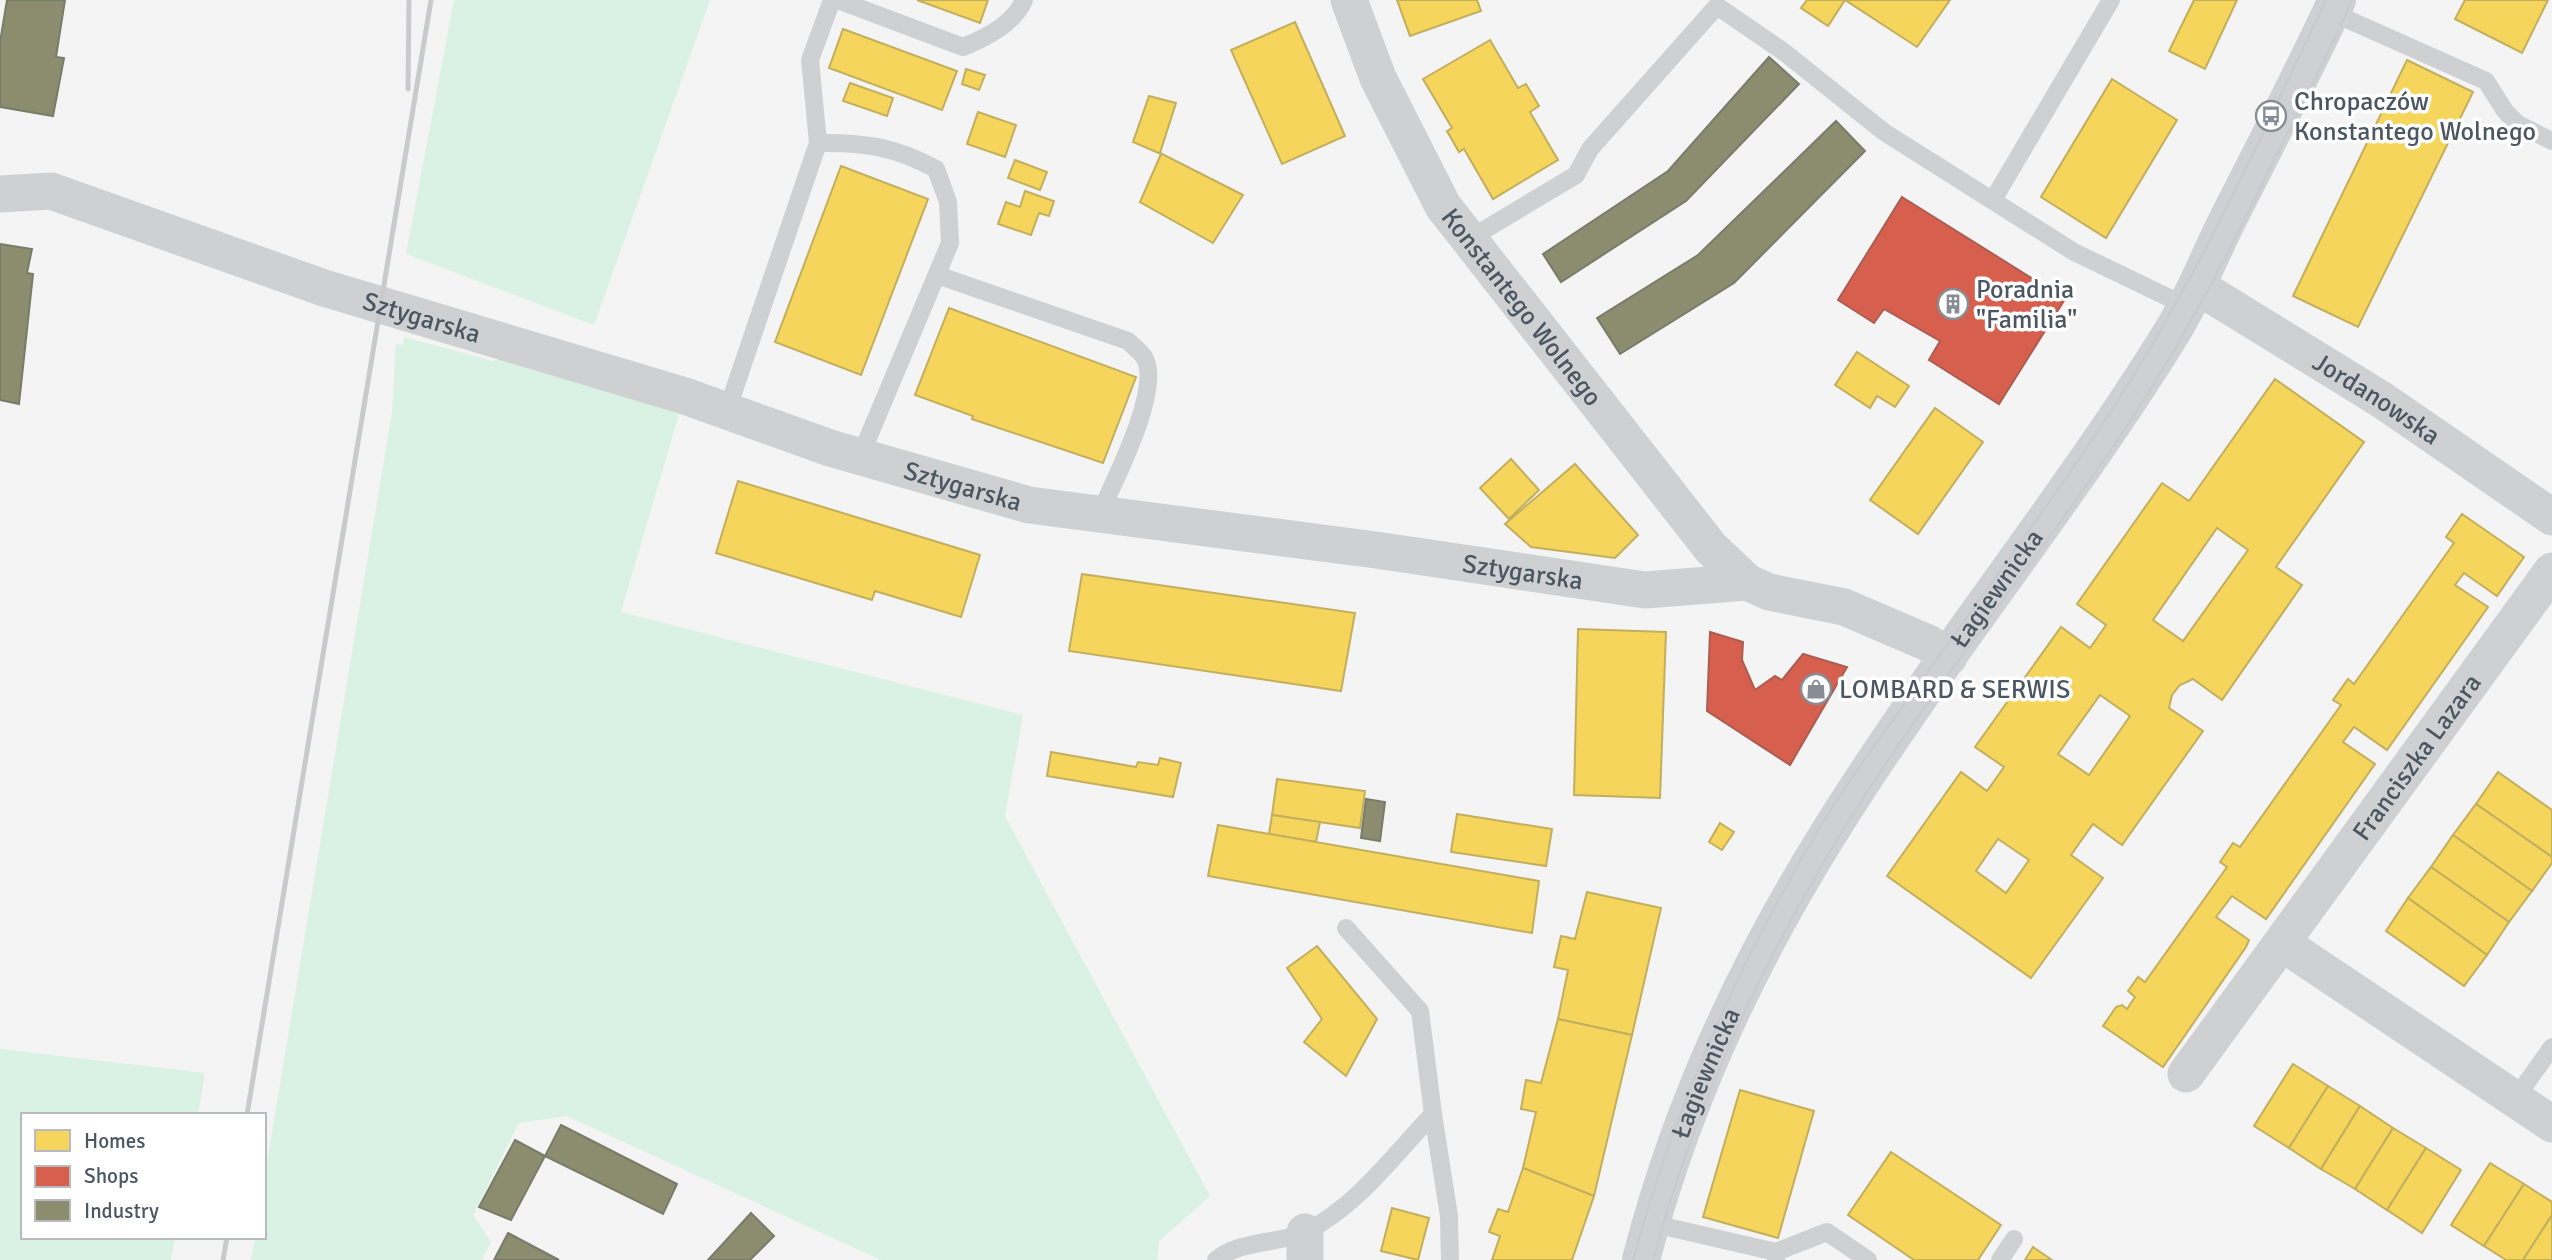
<svg xmlns="http://www.w3.org/2000/svg" width="2552" height="1260" viewBox="0 0 2552 1260" font-family="Signika,sans-serif">
<style>
.green{fill:#d9f2e3}
.homes{fill:#f6d55c;stroke:#c2af5e;stroke-width:2;fill-rule:evenodd}
.shops{fill:#d6604d;stroke:#ac5d53;stroke-width:2}
.industry{fill:#8c8c6e;stroke:#787c6a;stroke-width:2}
.lines{fill:none;stroke-linecap:round;stroke-linejoin:round}
.lane{stroke:#ced0d2;stroke-width:18}
.street{stroke:#ced0d2;stroke-width:37}
.secondary{stroke:#ced0d4;stroke-width:38}
.tram{stroke:#c9cacc;stroke-width:2}
.rail{stroke:#c9cacc;stroke-width:5}
.labels{text-anchor:middle;stroke-width:7;stroke-linejoin:round;paint-order:stroke}
.poi-label{font-size:26px;fill:#4a5661;stroke:#fff;text-anchor:start}
.street-label{font-size:26px;fill:#4a5661;stroke:#fff}
</style>
<rect width="100%" height="100%" fill="#f4f4f4"/>
<g class="green">
<polygon points="454,0 710,0 594,325 406,254"/>
<polygon points="404,337 493,361 531,348 682,404 621,612 1023,715 1005,816 1210,1196 1159,1241 1157,1260 881,1260 567,1116 519,1123 473,1215 491,1242 482,1260 251,1260 255,1237 264,1237 264,1180 392,412 396,344 403,345"/>
<polygon points="0,1049 205,1073 198,1115 23,1115 23,1237 175,1237 171,1260 0,1260"/>
</g>
<g class="homes">
<polygon points="917,0 988,0 980,23"/>
<polygon points="1397,0 1477,0 1481,11 1410,36"/>
<polygon points="1807,0 1845,0 1828,26 1801,8"/>
<polygon points="1845,0 1950,0 1917,47"/>
<polygon points="2194,0 2237,0 2205,69 2169,51"/>
<polygon points="2465,0 2548,0 2522,53 2455,19"/>
<polygon points="1295,22 1345,136 1282,164 1231,50"/>
<polygon points="843,29 957,71 942,110 829,68"/>
<polygon points="1490,40 1518,88 1526,84 1539,106 1530,112 1558,160 1493,199 1464,149 1459,152 1447,131 1452,128 1423,79"/>
<polygon points="2407,60 2473,92 2358,327 2293,296"/>
<polygon points="966,69 985,75 979,90 962,84"/>
<polygon points="2112,79 2177,120 2106,238 2041,197"/>
<polygon points="850,83 893,98 887,116 843,101"/>
<polygon points="1149,96 1176,103 1160,153 1243,195 1213,243 1140,202 1161,154 1133,142"/>
<polygon points="978,112 1016,125 1005,157 967,144"/>
<polygon points="1015,160 1047,172 1040,190 1008,178"/>
<polygon points="841,166 928,199 861,375 775,342"/>
<polygon points="1025,191 1054,201 1049,216 1039,213 1031,235 998,224 1006,202 1020,207"/>
<polygon points="949,308 1136,377 1103,463 972,419 973,416 915,395"/>
<polygon points="1857,352 1909,386 1895,407 1877,396 1870,408 1835,385"/>
<path d="M2275,379L2364,442L2276,567L2302,585L2222,700L2193,679L2180,685L2172,695L2169,708L2203,731L2122,845L2093,824L2071,855L2103,878L2031,978L1887,876L1961,772L1987,791L2004,767L1975,747L2061,627L2090,648L2106,625L2077,604L2162,483L2189,501ZM2217,528L2248,550L2183,641L2153,620ZM2100,695L2130,716L2089,775L2058,754ZM1998,839L2029,860L2006,893L1976,871Z"/>
<polygon points="1935,408 1983,442 1918,534 1870,500"/>
<polygon points="1511,459 1539,490 1509,519 1480,488"/>
<polygon points="1575,464 1638,535 1615,558 1531,547 1505,524"/>
<polygon points="738,481 980,555 961,617 875,591 872,600 716,553"/>
<polygon points="2462,514 2524,557 2497,596 2464,573 2455,585 2488,607 2387,750 2354,727 2343,742 2375,764 2266,919 2232,896 2216,917 2249,940 2246,947 2163,1067 2103,1026 2116,1007 2122,1005 2127,1009 2135,997 2128,991 2138,977 2145,982 2227,867 2220,862 2233,843 2240,847 2341,705 2333,700 2348,679 2354,684 2454,543 2446,537"/>
<polygon points="1082,574 1355,613 1341,691 1069,651"/>
<polygon points="1578,629 1666,632 1660,798 1574,795"/>
<polygon points="1051,752 1136,767 1138,762 1158,765 1160,758 1181,763 1173,797 1047,776"/>
<polygon points="2498,772 2552,810 2552,857 2476,804"/>
<polygon points="1277,779 1365,791 1360,828 1272,815"/>
<polygon points="2476,804 2552,857 2552,863 2532,891 2453,835"/>
<polygon points="1457,814 1552,829 1546,866 1451,852"/>
<polygon points="1272,815 1320,822 1316,842 1269,834"/>
<polygon points="1720,823 1734,832 1722,850 1709,842"/>
<polygon points="1218,825 1539,881 1532,933 1208,876"/>
<polygon points="2453,835 2532,891 2509,922 2431,867"/>
<polygon points="2431,867 2509,922 2487,955 2408,898"/>
<polygon points="1587,892 1661,908 1632,1035 1558,1019 1568,970 1554,967 1561,936 1575,939"/>
<polygon points="2408,898 2487,955 2464,986 2386,931"/>
<polygon points="1317,946 1377,1019 1346,1076 1304,1042 1322,1019 1287,968"/>
<polygon points="1558,1019 1632,1035 1594,1196 1523,1168 1536,1112 1521,1109 1526,1080 1541,1083"/>
<polygon points="2293,1064 2328,1086 2289,1148 2254,1126"/>
<polygon points="2328,1086 2360,1106 2321,1169 2289,1148"/>
<polygon points="1740,1090 1814,1111 1778,1238 1703,1217"/>
<polygon points="2360,1106 2393,1128 2355,1189 2321,1169"/>
<polygon points="2393,1128 2426,1148 2387,1210 2355,1189"/>
<polygon points="2426,1148 2461,1170 2422,1233 2387,1210"/>
<polygon points="1891,1152 2001,1225 1978,1260 1914,1260 1848,1215"/>
<polygon points="2490,1163 2524,1184 2484,1246 2451,1225"/>
<polygon points="1523,1168 1594,1196 1572,1260 1492,1260 1500,1236 1489,1232 1498,1209 1508,1212"/>
<polygon points="2524,1184 2552,1202 2552,1215 2523,1260 2506,1260 2484,1246"/>
<polygon points="1392,1208 1429,1218 1418,1260 1381,1251"/>
<polygon points="2552,1215 2552,1260 2523,1260"/>
<polygon points="2033,1247 2052,1260 2025,1260"/>
</g>
<g class="shops">
<polygon points="1902,197 2065,299 1999,404 1929,360 1940,341 1884,309 1874,323 1838,300"/>
<polygon points="1710,632 1743,642 1742,660 1755,690 1775,676 1782,680 1803,654 1847,667 1790,765 1707,711"/>
</g>
<g class="industry">
<polygon points="7,0 65,0 56,57 64,58 53,116 0,107 0,42"/>
<polygon points="1769,57 1799,84 1686,201 1561,282 1543,254 1668,171"/>
<polygon points="1836,121 1865,151 1734,283 1620,354 1597,318 1698,255"/>
<polygon points="0,244 32,249 27,273 33,274 19,404 0,400"/>
<polygon points="1366,799 1385,802 1380,841 1361,838"/>
<polygon points="561,1125 677,1184 663,1214 545,1156"/>
<polygon points="515,1140 545,1156 511,1220 479,1207"/>
<polygon points="751,1213 774,1236 750,1260 708,1260"/>
<polygon points="508,1233 559,1260 494,1260"/>
</g>
<g class="lines">
<g class="lane">
<path d="M838,0L963,47C986,38 1014,24 1024,0"/>
<polyline points="2331,12 2486,81 2505,111 2518,124 2552,141"/>
<path d="M818,143C865,142 895,147 936,169L948,202L950,243L860,457"/>
<polyline points="1993,200 2111,0"/>
<polyline points="1469,239 1576,175 1590,149 1717,6 1784,52 1884,132 2074,252 2186,306"/>
<path d="M937,275L1128,341C1133,346 1140,351 1144,357C1163,388 1114,481 1100,513"/>
<polyline points="727,411 818,143 810,60 832,0"/>
<polyline points="2515,1099 2552,1047"/>
<polyline points="1433,1114 1449,1216 1450,1260"/>
<polyline points="1650,1223 1776,1252"/>
<path d="M1216,1260C1242,1239 1278,1245 1307,1231C1357,1206 1395,1154 1433,1114L1420,1011L1346,928"/>
<polyline points="1776,1260 1776,1252 1827,1232 1868,1260"/>
<polyline points="2000,1260 2014,1239"/>
</g>
<g class="street">
<path id="s1" d="M1349,0L1378,78L1443,206L1711,548L1747,582"/>
<path id="s2" d="M0,194L51,191L324,288L685,396L830,448L1029,505L1376,550L1645,590L1747,582L1769,592L1844,607L1928,643L1949,657"/>
<path id="s3" d="M2197,286L2382,400L2552,517"/>
<polyline points="2282,943 2552,1124"/>
<path id="s4" d="M2186,1074L2552,571"/>
<polyline points="1305,1232 1305,1260"/>
</g>
<path class="secondary" id="s5" d="M1641,1260C1679,1111 1746,966 1827,836C1934,663 2065,505 2172,332C2195,295 2210,254 2230,215C2266,144 2303,73 2337,0"/>
<g class="tram">
<path d="M1633,1260C1674,1110 1736,968 1816,834C1845,785 1880,738 1914,691C1983,594 2054,499 2119,399C2199,274 2262,135 2326,0"/>
<path d="M1653,1260C1703,1076 1788,907 1895,750C1980,625 2081,504 2159,375C2204,303 2241,227 2279,150C2304,101 2330,51 2352,0"/>
</g>
<g class="rail">
<polyline points="408,89 409,0"/>
<polyline points="247,1115 431,0"/>
<polyline points="223,1260 227,1237"/>
</g>
</g>
<defs>
<g id="bus-ring" transform="scale(1.575)"><circle r="9.5" fill="#fff" stroke="#868d94" stroke-width="1.5"/><path d="M-5-6H5V4H4V6H2V4H-2V6H-4V4H-5ZM-3.5-4V0h7V-4ZM-3.5 1.2v1.5H-2V1.2ZM2 1.2v1.5H3.5V1.2Z" fill="#868d94"/></g>
<g id="building-ring" transform="scale(1.575)"><circle r="9.5" fill="#fff" stroke="#868d94" stroke-width="1.5"/><path d="M-4-6H4V6H1V3H-1V6H-4ZM-2.5-4.3h1.7v1.8h-1.7ZM.8-4.3h1.7v1.8H.8ZM-2.5-1h1.7V.8h-1.7ZM.8-1h1.7V.8H.8Z" fill="#868d94"/></g>
<g id="shop-ring" transform="scale(1.575)"><circle r="9.5" fill="#fff" stroke="#868d94" stroke-width="1.5"/><path d="M-5-2.5h2.3a2.7 3.5 0 0 1 5.4 0H5L5.5 6h-11ZM-1.5-2.5h3a1.5 2.3 0 0 0-3 0Z" fill="#868d94"/></g>
</defs>
<g fill-rule="evenodd">
<use href="#bus-ring" x="2271" y="116"/>
<use href="#building-ring" x="1953" y="304"/>
<use href="#shop-ring" x="1816" y="689"/>
</g>
<g class="labels">
<g class="poi-label">
<text x="2294" y="110">Chropaczów<tspan x="2294" dy="30">Konstantego Wolnego</tspan></text>
<text x="1976" y="298">Poradnia<tspan x="1976" dy="30">"Familia"</tspan></text>
<text x="1839" y="698">LOMBARD &amp; SERWIS</text>
</g>
<g class="street-label">
<text dy="9" stroke="none"><textPath href="#s1" startOffset="355">Konstantego Wolnego</textPath></text>
<text dy="9" stroke="none"><textPath href="#s2" startOffset="443">Sztygarska</textPath></text>
<text dy="9" stroke="none"><textPath href="#s3" startOffset="212">Jordanowska</textPath></text>
<text dy="9" stroke="none"><textPath href="#s2" startOffset="1010">Sztygarska</textPath></text>
<text dy="9" stroke="none"><textPath href="#s2" startOffset="1577">Sztygarska</textPath></text>
<text dy="9" stroke="none"><textPath href="#s5" startOffset="765">Łagiewnicka</textPath></text>
<text dy="9" stroke="none"><textPath href="#s4" startOffset="392">Franciszka Lazara</textPath></text>
<text dy="9" stroke="none"><textPath href="#s5" startOffset="198">Łagiewnicka</textPath></text>
</g>
</g>
<rect x="21" y="1113" width="245" height="126" fill="#ffffff" stroke="#b7bbc0" stroke-width="2"/>
<rect x="35" y="1130" width="35" height="21" fill="#f6d55c" stroke="#b7bbc0" stroke-width="2"/>
<text x="84" y="1148" font-size="21" fill="#4a5661">Homes</text>
<rect x="35" y="1166" width="35" height="21" fill="#d6604d" stroke="#b7bbc0" stroke-width="2"/>
<text x="84" y="1183" font-size="21" fill="#4a5661">Shops</text>
<rect x="35" y="1200" width="35" height="21" fill="#8c8c6e" stroke="#b7bbc0" stroke-width="2"/>
<text x="84" y="1218" font-size="21" fill="#4a5661">Industry</text>
</svg>
